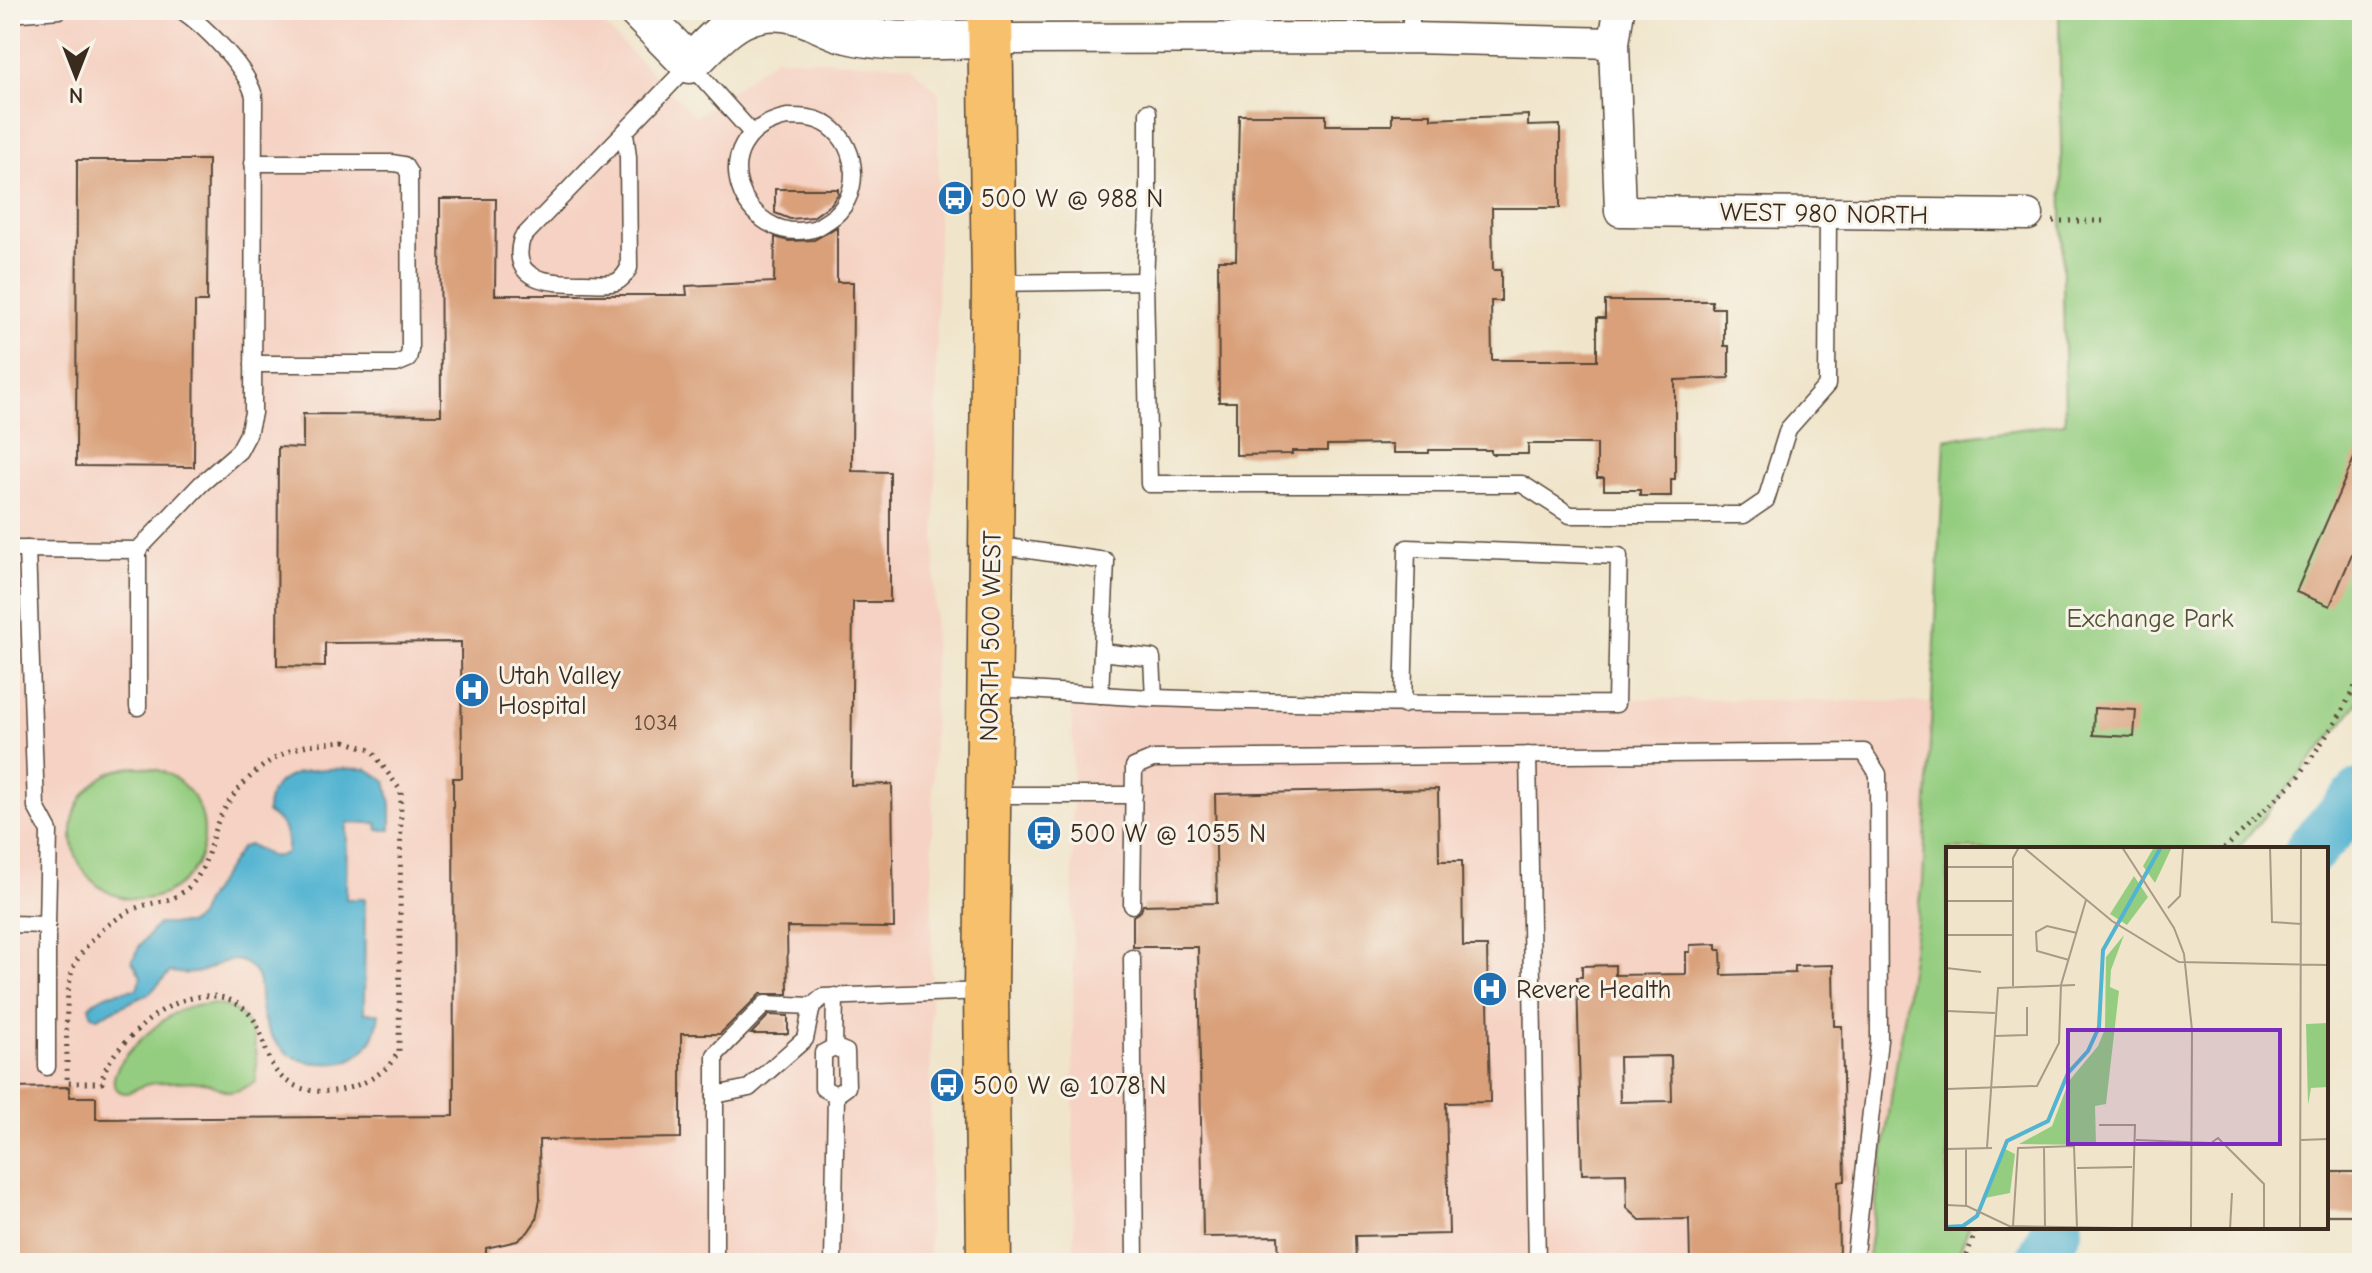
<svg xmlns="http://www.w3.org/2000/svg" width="2372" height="1273" viewBox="0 0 2372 1273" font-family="'Comic Neue',sans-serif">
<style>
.built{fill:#f5d2c3}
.green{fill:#94cd80;stroke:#687c4f;stroke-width:2}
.water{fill:#52b4d1;stroke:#466f78;stroke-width:2}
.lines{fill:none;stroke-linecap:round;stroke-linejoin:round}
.river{stroke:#52b4d1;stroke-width:52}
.building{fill:#d9a07a;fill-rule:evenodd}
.service-casing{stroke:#564638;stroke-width:19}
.minor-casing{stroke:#564638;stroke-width:33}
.tertiary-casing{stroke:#564638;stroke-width:41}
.primary-casing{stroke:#564638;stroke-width:47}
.path{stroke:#564638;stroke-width:5;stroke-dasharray:2 6;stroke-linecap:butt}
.service{stroke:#fff;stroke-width:16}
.minor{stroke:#fff;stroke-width:30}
.tertiary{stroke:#fff;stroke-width:38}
.primary{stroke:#f7c06c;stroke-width:44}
.labels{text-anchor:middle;stroke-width:6;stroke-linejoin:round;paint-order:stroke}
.number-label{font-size:22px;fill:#624835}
.poi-label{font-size:26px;fill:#3b2a1e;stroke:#f7f3e8;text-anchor:start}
.street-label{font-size:26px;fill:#3b2a1e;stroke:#f7f3e8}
.park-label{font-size:26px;fill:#515336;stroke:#f7f3e8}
.inset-river{fill:none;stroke:#52b4d1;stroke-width:4}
.inset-road{fill:none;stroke:#a89a86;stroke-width:2}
.view{fill:#7b2cbf;fill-opacity:0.15;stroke:#7b2cbf;stroke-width:4}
.inset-edge{fill:none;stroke:#3b2a1e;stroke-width:4}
</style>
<rect width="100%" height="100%" fill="#f7f3e8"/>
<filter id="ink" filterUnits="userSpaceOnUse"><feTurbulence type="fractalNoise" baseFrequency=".0125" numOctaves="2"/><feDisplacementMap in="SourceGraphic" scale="16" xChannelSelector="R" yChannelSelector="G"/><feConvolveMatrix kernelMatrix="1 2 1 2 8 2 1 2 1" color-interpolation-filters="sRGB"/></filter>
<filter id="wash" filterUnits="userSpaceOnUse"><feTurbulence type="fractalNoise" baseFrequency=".006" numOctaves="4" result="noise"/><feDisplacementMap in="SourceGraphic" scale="32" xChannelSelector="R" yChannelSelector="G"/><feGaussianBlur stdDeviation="1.8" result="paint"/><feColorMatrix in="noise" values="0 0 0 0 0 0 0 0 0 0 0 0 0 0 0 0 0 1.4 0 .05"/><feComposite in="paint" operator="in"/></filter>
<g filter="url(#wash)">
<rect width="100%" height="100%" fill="#f0e5cb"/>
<g class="built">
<polygon points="10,10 589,10 696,117 775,58 910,65 939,93 929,1263 10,1263"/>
<polygon points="1072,692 1932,702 1923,882 1867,1263 1074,1263"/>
</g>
<g class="green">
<polygon points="2059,10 2362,10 2362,690 2356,706 2348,716 2237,849 1948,849 1948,1227 1969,1227 1955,1263 1867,1263 1923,882 1945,439 2065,423"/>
<circle cx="138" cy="833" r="66"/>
<path d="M211,1004C217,1005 225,1006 230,1008C256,1020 259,1058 255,1082C233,1095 231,1094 210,1084C201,1080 183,1082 172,1082C162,1082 151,1083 142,1086C136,1088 130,1094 125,1093C123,1093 121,1092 119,1091C95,1074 160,1020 175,1013C187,1006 198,1006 211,1004Z"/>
</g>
<path class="water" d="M367,769L386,781L391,804V830H378L377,823H347L346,899H365L364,1013H379C377,1031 373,1044 358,1055C345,1065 332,1064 317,1063C287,1062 265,1037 261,1007C258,988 264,977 246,964C231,954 215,967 200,972C190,975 180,973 170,972L150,993L97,1018L92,1015L89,1007C102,992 119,992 137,989L141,976L132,961L140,945L158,924H189L199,917L206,900L242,847L250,845C265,851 270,863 287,852C288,834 285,822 267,813C266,762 331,769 367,769Z"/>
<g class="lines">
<g class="river">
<polyline points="2311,849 2362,794"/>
<polyline points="2041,1263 2057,1227"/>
</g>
</g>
<g id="blocks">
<g class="building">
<polygon points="1392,114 1431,114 1431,119 1528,115 1528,126 1560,125 1560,208 1492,208 1493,270 1501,270 1501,301 1491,301 1492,360 1597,360 1597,318 1605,318 1605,301 1712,301 1712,308 1724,308 1724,346 1729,346 1729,378 1675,380 1675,479 1671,479 1671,496 1640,496 1640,490 1604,490 1604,478 1597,478 1597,444 1528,444 1528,454 1491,454 1491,450 1429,450 1429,453 1393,453 1393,444 1327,445 1327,451 1292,451 1292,454 1236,455 1236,402 1219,402 1218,260 1236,260 1239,115 1326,115 1326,125 1392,125"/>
<polygon points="77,160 208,160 207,302 195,302 194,467 76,466"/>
<polygon points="775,189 838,189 838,194 831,204 813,217 790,219 775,213"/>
<polygon points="440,199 496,199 495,295 687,295 686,286 774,282 775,237 788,241 814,240 837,227 837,282 853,282 852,471 890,472 890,602 853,602 851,785 892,784 894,928 787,927 788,994 760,994 720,1034 681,1034 681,1138 539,1140 540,1199 536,1220 528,1232 517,1241 486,1248 486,1263 10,1263 10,1088 69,1087 69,1097 96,1097 96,1119 454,1116 453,778 462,778 461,642 325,643 325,667 277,666 278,447 303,448 303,414 441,415"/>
<polygon points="2362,440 2362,531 2330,606 2296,592"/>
<polygon points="2094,708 2136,710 2134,737 2093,735"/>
<polygon points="1438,789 1439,861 1462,861 1463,946 1487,946 1490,1102 1446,1103 1449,1234 1355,1236 1356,1263 1279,1263 1278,1236 1203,1237 1198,947 1133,947 1133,916 1141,911 1143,905 1217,903 1215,794"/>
<path d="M1717,944V950H1721L1722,975L1795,973V966L1833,965L1834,1026H1842L1845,1181L1838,1182L1839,1262L1690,1263L1689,1219L1640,1220L1627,1208L1626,1173L1582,1174L1577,977H1582V966L1615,965V975L1686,974V952H1690V945ZM1671,1056L1672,1101L1620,1102L1619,1057Z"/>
<polygon points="769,1015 788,1016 788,1034 751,1034"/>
<polygon points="2326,1172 2360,1172 2359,1215 2326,1215"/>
</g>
</g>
</g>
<g filter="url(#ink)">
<use href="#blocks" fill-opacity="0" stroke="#564638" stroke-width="2"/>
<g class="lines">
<g class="service-casing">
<g id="service">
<polyline points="1411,10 1411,38"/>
<polyline points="10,14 59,10"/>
<path d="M787,117C803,117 816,117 829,126C861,148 861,200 829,220C824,223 818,228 813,229C743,247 697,137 787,117Z"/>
<path d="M625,133L628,157L629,268C625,274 623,279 616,282C607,285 594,283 584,283C554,283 508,284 522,238L690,64L751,132"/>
<polyline points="253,163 393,163 404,165 409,173 410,350 408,359 396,364 253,364"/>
<polyline points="1145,281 1148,211 1148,112"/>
<polyline points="996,283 1145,281 1149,484 1522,484 1570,515 1744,515 1766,500 1788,429 1827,385 1828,213"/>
<polyline points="994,545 1106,561 1100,695"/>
<polyline points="10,549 138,550 138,707"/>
<polyline points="27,549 36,807 49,831 47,925"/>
<path d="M138,550L201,484L239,451L248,434L253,413L254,96C247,68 206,27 181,10"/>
<polyline points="1102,652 1152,658 1154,698"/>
<path d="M991,688C1046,690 1100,696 1155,698C1309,704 1462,705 1616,704L1619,556L1407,548L1403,705"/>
<polyline points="1528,755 1537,1263"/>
<polyline points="991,795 1134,795"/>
<polyline points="1132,905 1134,767 1153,759 1864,752 1878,774 1879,1040 1854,1263"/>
<polyline points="10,924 47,925 47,1067"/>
<polyline points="1132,958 1135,1263"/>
<polygon points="834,1047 846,1052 847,1087 836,1095 823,1088 823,1053"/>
<polyline points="834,1047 835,996"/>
<polyline points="715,1095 749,1088 805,1039 812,1006 823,997 985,991"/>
<polyline points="715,1263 715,1055 765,1004 812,1006"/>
<polyline points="833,1263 836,1095"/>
</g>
</g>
<g class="minor-casing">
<g id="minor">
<polyline points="1619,10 1614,43 1620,211 2028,215"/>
<polyline points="989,39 1411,38 1614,43"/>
</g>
</g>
<g class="tertiary-casing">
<path id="tertiary" d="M637,10L690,64C722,32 745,2 795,14C813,18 829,30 847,34C890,45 945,39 989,39"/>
</g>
<g class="primary-casing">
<polyline id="primary" points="989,1263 986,991 994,283 990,10"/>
</g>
<g class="path">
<polyline points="2053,221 2106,221"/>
<path d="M345,741L371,750L401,791L399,1051C396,1056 392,1062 388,1066C360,1094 298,1105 273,1067C264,1052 263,1030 251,1016C222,980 172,998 143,1025C127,1040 103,1061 102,1083H67C68,1053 62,985 76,962C88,940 115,916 139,907C160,900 172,903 189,887C204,873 209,851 214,832C227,792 267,753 309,745C321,743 333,742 345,741Z"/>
<polyline points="2224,849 2298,778 2340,715 2362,673"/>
<polyline points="1964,1263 1977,1227"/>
</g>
<use href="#service" class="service"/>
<use href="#minor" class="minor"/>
<use href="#tertiary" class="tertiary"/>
<use href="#primary" class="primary"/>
</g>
</g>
<defs>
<g id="bus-disc" transform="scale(1.8)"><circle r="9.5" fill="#1f6fb2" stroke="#f7f3e8"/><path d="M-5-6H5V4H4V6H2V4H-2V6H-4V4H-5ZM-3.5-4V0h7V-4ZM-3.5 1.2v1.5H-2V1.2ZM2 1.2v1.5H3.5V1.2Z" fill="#fff"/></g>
<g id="hospital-disc" transform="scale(1.8)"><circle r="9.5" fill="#1f6fb2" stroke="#f7f3e8"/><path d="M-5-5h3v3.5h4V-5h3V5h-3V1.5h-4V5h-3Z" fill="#fff"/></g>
</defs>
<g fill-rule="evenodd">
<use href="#bus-disc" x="955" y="198"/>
<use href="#hospital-disc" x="472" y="690"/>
<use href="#bus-disc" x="1044" y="833"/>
<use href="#hospital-disc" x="1490" y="989"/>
<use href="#bus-disc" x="947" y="1085"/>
</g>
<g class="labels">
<g class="number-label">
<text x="656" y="730">1034</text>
</g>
<g class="poi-label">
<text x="981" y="207">500 W @ 988 N</text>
<text x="498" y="684">Utah Valley<tspan x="498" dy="30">Hospital</tspan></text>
<text x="1070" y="842">500 W @ 1055 N</text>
<text x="1516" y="998">Revere Health</text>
<text x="973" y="1094">500 W @ 1078 N</text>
</g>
<g class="street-label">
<text transform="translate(1824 213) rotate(1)" y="9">WEST 980 NORTH</text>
<text transform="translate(990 636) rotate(-89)" y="9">NORTH 500 WEST</text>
</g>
<g class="park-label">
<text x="2150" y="627">Exchange Park</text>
</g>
</g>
<g transform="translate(1946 847)">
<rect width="382" height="382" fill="#f0e5cb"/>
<path d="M208,0H226L209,36L197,19ZM188,29L202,50L181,78L164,67ZM178,88L165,123L164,140L173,144L160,257L149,259L150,298L73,297L106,279L123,234L152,199L159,182L160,110ZM382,176V240L365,241L362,258L360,177ZM59,302L69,307L64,346L39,351Z" fill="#94cd80"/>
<path class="inset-river" d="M0,380L17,379L31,369L61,294L102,274L122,226L142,204L153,180L157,103L215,0"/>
<path class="inset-road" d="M77,0L166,74L233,115L382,118M176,0L228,81L238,107L246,183L245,382M324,0L326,75L356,77M0,20H67M0,54H66M222,61L234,49L237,0M0,88H67M123,113L91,104L90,85L101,79L131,86M0,121L35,125M67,139V11L73,0M0,164L49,166M48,189L81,188V160M0,242L91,239L113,196L115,138L140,53M153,278H189L186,382M190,293L265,296L272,291L318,337V382M355,293L382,292M98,300L99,381M41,301L52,141L129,138M0,302L46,301M20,302V358M131,321L186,320M0,358L21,359L63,379L229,382M67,379L72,301L128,299L131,381M284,382L286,346M354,382L355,0"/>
<path class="view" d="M122,183H334V297H122Z"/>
<rect width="382" height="382" class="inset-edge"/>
</g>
<rect width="2372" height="1273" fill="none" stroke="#f7f3e8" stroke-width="40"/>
<g transform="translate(76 76) rotate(180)" stroke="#f7f3e8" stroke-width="6" paint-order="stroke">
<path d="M0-6L14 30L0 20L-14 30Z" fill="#3b2a1e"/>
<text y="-12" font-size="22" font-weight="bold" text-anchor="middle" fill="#3b2a1e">N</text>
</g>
</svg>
